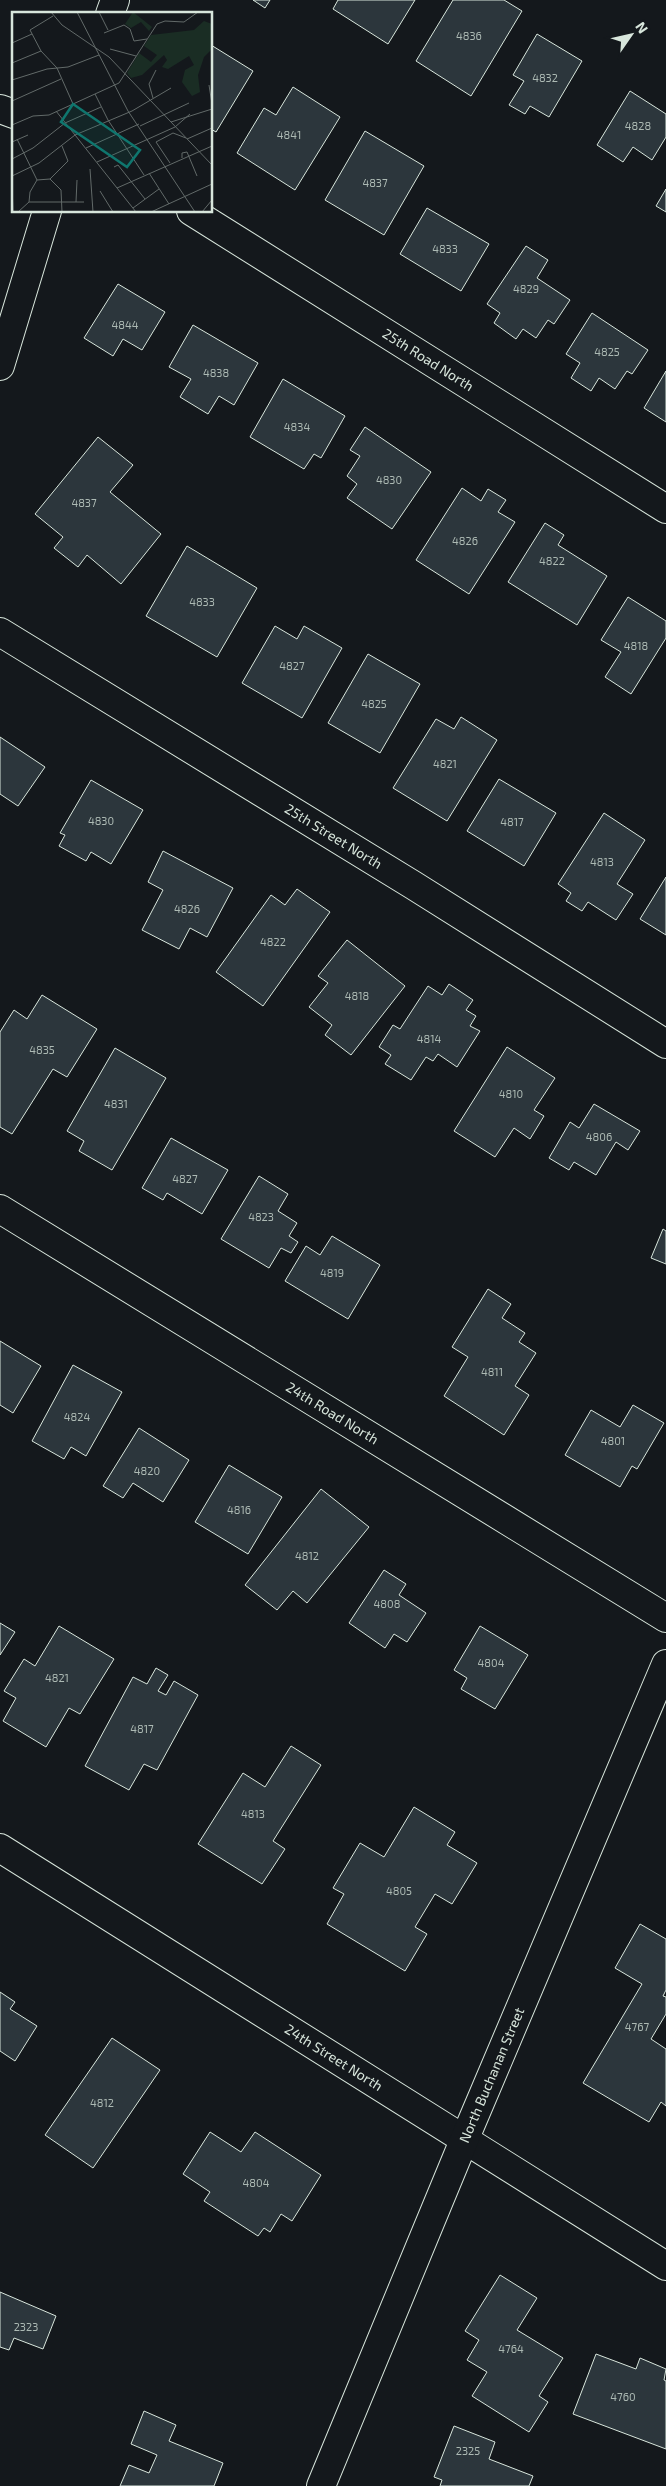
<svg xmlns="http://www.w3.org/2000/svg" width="666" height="2486" viewBox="0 0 666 2486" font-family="'Exo 2',sans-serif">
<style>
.building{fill:#2c363c;stroke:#d8e6dc}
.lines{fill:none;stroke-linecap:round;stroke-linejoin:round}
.minor-casing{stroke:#d8e6dc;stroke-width:30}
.minor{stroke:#14181c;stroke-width:28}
.labels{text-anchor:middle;stroke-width:4;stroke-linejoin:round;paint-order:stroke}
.number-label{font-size:11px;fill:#adbab4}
.street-label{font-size:14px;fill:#d8e6dc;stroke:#14181c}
.inset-road{fill:none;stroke:#626a69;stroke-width:1}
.view{fill:#0f766e;fill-opacity:0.15;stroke:#0f766e;stroke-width:2.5}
.inset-edge{fill:none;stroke:#d8e6dc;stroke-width:2.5}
</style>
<rect width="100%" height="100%" fill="#14181c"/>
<g class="building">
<polygon points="253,0 270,0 265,8"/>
<polygon points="338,0 415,0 388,44 333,9"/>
<polygon points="453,0 504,0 522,11 471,96 416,61"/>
<polygon points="537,34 582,61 549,117 530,106 525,114 509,105 524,81 513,75"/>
<polygon points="211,45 253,71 216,132 211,129"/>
<polygon points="293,87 340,117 295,190 237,153 264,108 276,115"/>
<polygon points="630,91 666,114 666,137 652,160 633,147 623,162 597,145"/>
<polygon points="365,131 424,166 384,235 325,200"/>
<polygon points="666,189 666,212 656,206"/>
<polygon points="427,208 489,244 461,291 400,254"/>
<polygon points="526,246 548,260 537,278 570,300 554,324 548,320 536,338 523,329 516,339 494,323 500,313 487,304"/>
<polygon points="118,284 165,312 142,350 123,339 113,356 84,338"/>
<polygon points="592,313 648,350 632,374 627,371 615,389 599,378 591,391 571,378 580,363 566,354"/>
<polygon points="193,325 258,363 234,405 219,396 208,414 180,397 191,379 169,367"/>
<polygon points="666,371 666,422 644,408"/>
<polygon points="283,379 345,416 321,458 314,454 304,469 250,437"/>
<polygon points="365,427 431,472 392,529 347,498 357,484 347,476 360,456 350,450"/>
<polygon points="98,437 133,465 110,492 161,534 121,584 87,555 78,567 54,548 63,537 35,514"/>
<polygon points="462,488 481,501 488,489 506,500 498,512 515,522 469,594 416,560"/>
<polygon points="545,523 564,535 558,545 607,576 577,625 508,582"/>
<polygon points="187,546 257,588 217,657 146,616"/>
<polygon points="628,597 666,621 666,638 631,694 605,677 621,652 601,640"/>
<polygon points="275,626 297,639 304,626 342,648 302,718 242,683"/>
<polygon points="368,654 420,684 380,753 328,723"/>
<polygon points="461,717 497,740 447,821 393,788 436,719 454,729"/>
<polygon points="0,737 45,767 18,806 0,794"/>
<polygon points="499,779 556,813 524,866 467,831"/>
<polygon points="91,780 143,810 111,864 91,852 86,861 59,846 65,835 60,833"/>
<polygon points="604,813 645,840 617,884 633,894 616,920 588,902 582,911 566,901 571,893 558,884"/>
<polygon points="163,851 233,888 207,937 190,928 179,949 142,930 163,890 148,882"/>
<polygon points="666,877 666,935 640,919"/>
<polygon points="297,889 330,912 263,1006 216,972 271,895 285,905"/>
<polygon points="347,940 405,986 351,1055 325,1035 332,1025 309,1007 328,983 318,976"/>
<polygon points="449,984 473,1000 466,1010 476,1016 470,1026 480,1031 457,1067 438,1054 433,1061 426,1057 411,1080 385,1064 391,1055 379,1047 393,1025 400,1029 428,986 442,995"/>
<polygon points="42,995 97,1029 67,1077 53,1069 12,1134 0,1127 0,1032 14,1010 27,1019"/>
<polygon points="507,1047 555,1078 534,1110 544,1116 530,1139 514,1128 495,1157 454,1131"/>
<polygon points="115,1048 166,1078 112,1170 79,1151 84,1141 67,1131"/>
<polygon points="594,1104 640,1131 628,1150 616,1142 596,1175 574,1162 569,1170 549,1158 570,1122 579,1128"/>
<polygon points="171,1138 228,1170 202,1214 167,1193 163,1200 142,1188"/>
<polygon points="259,1176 288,1194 278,1211 297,1223 289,1236 298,1242 291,1253 281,1248 269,1268 221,1239"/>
<polygon points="663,1229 666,1231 666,1264 651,1258"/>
<polygon points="332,1236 380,1265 348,1319 285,1281 306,1246 320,1255"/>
<polygon points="488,1289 511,1304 502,1318 525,1333 519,1342 536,1353 515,1386 529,1395 504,1435 444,1396 468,1357 452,1347"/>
<polygon points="0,1341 41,1366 13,1413 0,1405"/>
<polygon points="73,1365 122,1392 86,1456 71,1447 64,1459 32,1441"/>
<polygon points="633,1405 664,1423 637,1469 632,1466 620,1487 565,1455 591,1410 620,1427"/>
<polygon points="139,1428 189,1460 163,1502 133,1483 123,1498 103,1486"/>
<polygon points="229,1465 282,1497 248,1554 195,1522"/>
<polygon points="321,1489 369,1527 307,1603 293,1591 277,1610 245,1585"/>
<polygon points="384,1570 406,1584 399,1595 426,1613 407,1642 394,1634 385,1648 349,1623"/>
<polygon points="0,1623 15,1632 0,1655"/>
<polygon points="59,1626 114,1659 80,1714 69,1708 46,1747 3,1721 16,1698 4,1691 24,1659 35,1666"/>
<polygon points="480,1626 528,1655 495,1709 461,1689 467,1678 454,1670"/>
<polygon points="156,1668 168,1675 158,1691 166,1695 174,1681 198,1695 157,1770 144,1764 129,1790 85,1766 133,1677 147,1684"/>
<polygon points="291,1746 321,1765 273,1841 285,1849 262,1884 198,1844 243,1773 265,1787"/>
<polygon points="414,1807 455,1832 447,1845 477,1863 452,1904 435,1894 415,1927 427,1934 405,1971 327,1924 344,1894 333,1888 360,1843 384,1857"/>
<polygon points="640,1924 666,1939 666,1990 663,1996 666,1997 666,2014 651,2039 666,2049 666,2106 661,2102 649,2122 583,2083 642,1984 615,1968"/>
<polygon points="0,1992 15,2002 10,2009 37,2026 15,2061 0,2051"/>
<polygon points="112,2038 160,2070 93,2168 45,2135"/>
<polygon points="210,2132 241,2152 255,2132 321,2175 292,2221 281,2214 270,2232 264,2228 258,2236 204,2201 210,2192 183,2174"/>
<polygon points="500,2275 537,2298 517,2330 563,2358 539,2396 548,2402 529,2432 472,2396 487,2372 467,2360 479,2340 465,2331"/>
<polygon points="0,2292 56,2316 43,2349 14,2338 9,2350 0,2347"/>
<polygon points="596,2354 636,2369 640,2358 666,2369 664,2380 666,2381 666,2449 573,2414"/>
<polygon points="144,2411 176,2425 169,2441 223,2463 214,2486 120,2486 129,2465 149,2473 157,2455 131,2444"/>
<polygon points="454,2426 495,2442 489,2459 533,2476 529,2486 440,2486 442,2480 434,2477"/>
</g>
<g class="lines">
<g class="minor-casing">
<g id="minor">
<polyline points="110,14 115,0"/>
<polyline points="0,109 14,114"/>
<path id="s1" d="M191,211L666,509"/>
<polyline points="0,366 47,211"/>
<path id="s2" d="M0,632L413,885L666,1044"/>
<path id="s3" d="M0,1209L666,1618"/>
<path id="s4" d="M0,1848L666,2266"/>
<path id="s5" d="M321,2486L465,2138L666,1664"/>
</g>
</g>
<use href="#minor" class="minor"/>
</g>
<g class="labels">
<g class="number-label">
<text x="469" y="40">4836</text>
<text x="545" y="82">4832</text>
<text x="638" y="130">4828</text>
<text x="289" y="139">4841</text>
<text x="375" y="187">4837</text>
<text x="445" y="253">4833</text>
<text x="526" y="293">4829</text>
<text x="125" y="329">4844</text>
<text x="607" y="356">4825</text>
<text x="216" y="377">4838</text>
<text x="297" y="431">4834</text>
<text x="389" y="484">4830</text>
<text x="84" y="507">4837</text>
<text x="465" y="545">4826</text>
<text x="552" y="565">4822</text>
<text x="202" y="606">4833</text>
<text x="636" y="650">4818</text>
<text x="292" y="670">4827</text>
<text x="374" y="708">4825</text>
<text x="445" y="768">4821</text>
<text x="101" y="825">4830</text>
<text x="512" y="826">4817</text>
<text x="602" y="866">4813</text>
<text x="187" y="913">4826</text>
<text x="273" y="946">4822</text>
<text x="357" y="1000">4818</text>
<text x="429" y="1043">4814</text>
<text x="42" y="1054">4835</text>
<text x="511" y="1098">4810</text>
<text x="116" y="1108">4831</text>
<text x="599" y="1141">4806</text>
<text x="185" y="1183">4827</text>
<text x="261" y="1221">4823</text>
<text x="332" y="1277">4819</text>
<text x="492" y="1376">4811</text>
<text x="77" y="1421">4824</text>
<text x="613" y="1445">4801</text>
<text x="147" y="1475">4820</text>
<text x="239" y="1514">4816</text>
<text x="307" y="1560">4812</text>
<text x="387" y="1608">4808</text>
<text x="491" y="1667">4804</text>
<text x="57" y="1682">4821</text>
<text x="142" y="1733">4817</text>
<text x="253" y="1818">4813</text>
<text x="399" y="1895">4805</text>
<text x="637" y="2031">4767</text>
<text x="102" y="2107">4812</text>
<text x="256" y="2187">4804</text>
<text x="26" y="2331">2323</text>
<text x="511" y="2353">4764</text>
<text x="623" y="2401">4760</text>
<text x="468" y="2455">2325</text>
</g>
<g class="street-label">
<text dy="5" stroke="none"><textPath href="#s1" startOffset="280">25th Road North</textPath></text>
<text dy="5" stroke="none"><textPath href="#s2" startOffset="391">25th Street North</textPath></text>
<text dy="5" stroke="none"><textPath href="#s3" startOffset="390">24th Road North</textPath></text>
<text dy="5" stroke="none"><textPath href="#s4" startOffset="394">24th Street North</textPath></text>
<text dy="5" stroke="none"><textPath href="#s5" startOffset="445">North Buchanan Street</textPath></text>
</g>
</g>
<g transform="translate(12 12)">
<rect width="200" height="200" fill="#14181c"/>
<path d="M121,0L140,15L137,19L129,10L119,16L113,12ZM192,9L200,12V37L192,45L186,63L188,80L180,84L170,70L173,58L182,53L177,44L156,57L150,55L155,48L152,43L130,63L119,66L115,61L127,41L139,50L145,43L132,34L139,23L182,18Z" fill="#1a2d24"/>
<path class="inset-road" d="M39,0L50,13M65,0L116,99L183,200M87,0L96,18M41,4L18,18L29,39L45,56L61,92M50,13L97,45L200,153M92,21L112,13L118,17L122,29L135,27M0,31L20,22M98,37L124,44M0,51L29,39M0,68L35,57L56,55L87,43M197,73L200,92M83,82L96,108L132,163M141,86L137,72L144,58M0,89L49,67M44,99L124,200M159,110L200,97M0,113L21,104L37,103L107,71L145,12L153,9L172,10L186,0M128,114L177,91M5,127L25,168M175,127L200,116M0,130L16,123M50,134L56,149M74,136L127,112M170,146V141L175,140L185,164M0,147L21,136L53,111L89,95M85,150L163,115L178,102M158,151L144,130L161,121L174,126M102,155L106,153L133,187M78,157L81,200M137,161L157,192M0,164L27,151L63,123L120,99L159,76M38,167L49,178L50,200M38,167L56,149M0,172L1,200M105,176L200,134M88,179L101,200M17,190L18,180L25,168L38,167M64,190L65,168M121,196L147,177M6,200L17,190H72M139,200L200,172M190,200L200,188"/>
<path class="view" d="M61,92L128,138L115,155L49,110Z"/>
<rect width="200" height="200" class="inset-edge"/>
</g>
<g transform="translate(631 35) rotate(56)" stroke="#14181c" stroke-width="4" paint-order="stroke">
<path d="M0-4L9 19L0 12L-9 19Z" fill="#d8e6dc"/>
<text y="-8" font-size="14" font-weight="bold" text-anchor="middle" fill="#d8e6dc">N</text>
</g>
</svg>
